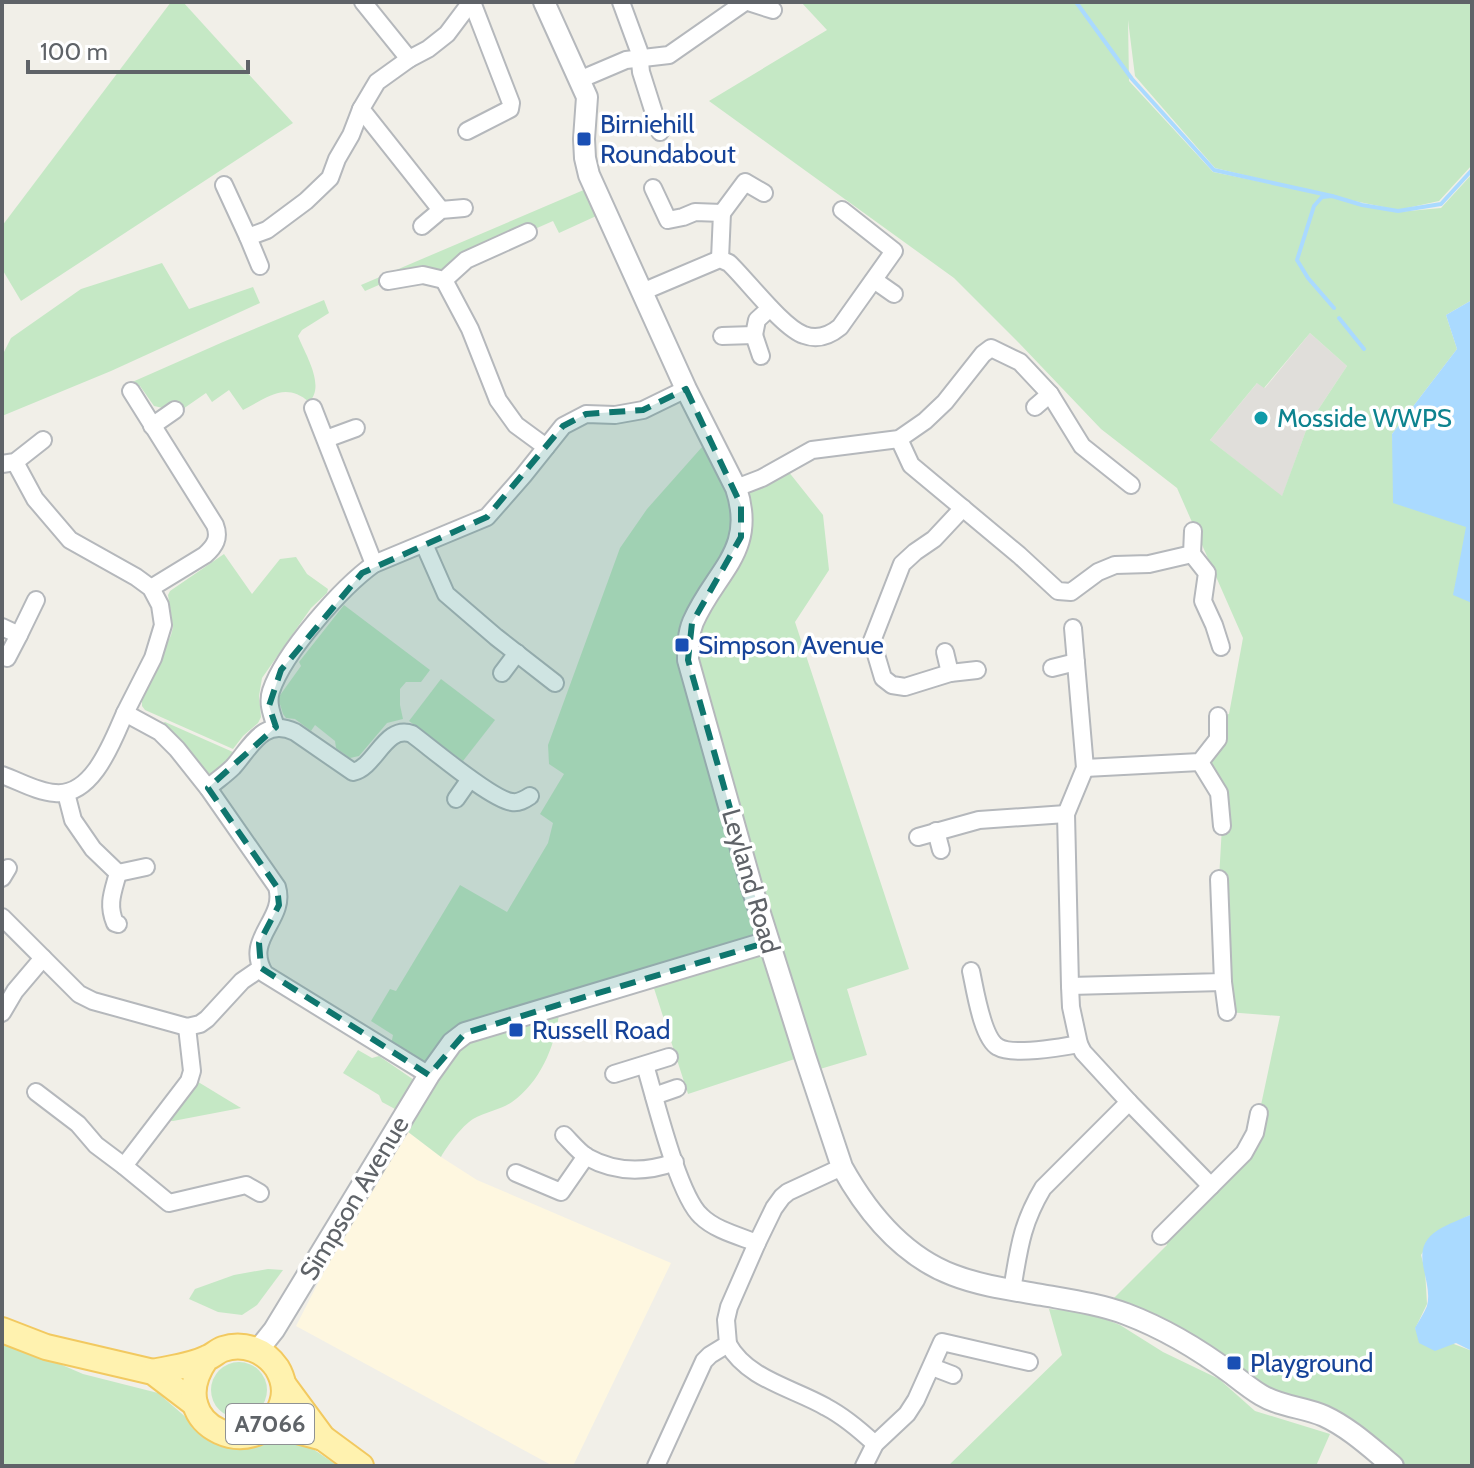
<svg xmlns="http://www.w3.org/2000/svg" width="1474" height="1468" viewBox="0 0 1474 1468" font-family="Cabin,sans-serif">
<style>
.commercial{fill:#fef7e0}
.industrial{fill:#e0deda}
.green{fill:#c5e8c5;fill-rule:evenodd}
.water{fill:#aadaff}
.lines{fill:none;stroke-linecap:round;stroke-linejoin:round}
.stream{stroke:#aadaff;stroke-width:4}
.minor-casing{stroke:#b5b8bc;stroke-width:20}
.tertiary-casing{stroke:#b5b8bc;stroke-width:24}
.primary-casing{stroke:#f2c960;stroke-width:28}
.minor{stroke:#fff;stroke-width:16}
.tertiary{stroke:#fff;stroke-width:20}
.primary{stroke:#fff2af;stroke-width:24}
.marked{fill:#0f766e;fill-opacity:0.2;stroke:#0f766e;stroke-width:6;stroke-dasharray:16 10;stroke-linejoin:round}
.transit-dot{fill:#1a4fb4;stroke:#fff;stroke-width:3}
.culture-dot{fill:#0f9aa8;stroke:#fff;stroke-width:3}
.labels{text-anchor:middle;stroke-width:7;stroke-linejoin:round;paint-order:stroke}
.shield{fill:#fff;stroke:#8f9295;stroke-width:2}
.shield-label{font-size:24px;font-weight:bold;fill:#5f6368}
.transit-label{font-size:26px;fill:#164399;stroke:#fff;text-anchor:start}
.culture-label{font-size:26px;fill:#0d838f;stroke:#fff;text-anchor:start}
.street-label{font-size:26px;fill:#5f6368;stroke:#fff}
</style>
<rect width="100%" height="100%" fill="#f1efe8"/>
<polygon class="commercial" points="399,1125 441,1157 477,1180 671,1263 573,1466 553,1466 296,1326"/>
<polygon class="industrial" points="1310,333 1347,366 1308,425 1282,497 1210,440 1258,382 1265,388"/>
<g class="green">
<polygon points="171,2 183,2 293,123 21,301 2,269 2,226"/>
<path d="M801,2H1472V165L1439,201L1398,210L1335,197L1362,206L1398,212L1441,208L1472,174V300L1446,315L1457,349L1392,434V441L1472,353V1214L1436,1232L1421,1255L1425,1270L1427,1304L1415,1329L1472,1351V1466H1393L1355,1435L1105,1307L1167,1245L1161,1236L1255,1133L1280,1016L1227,1012L1219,879L1222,826L1200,762L1218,739V716L1229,714L1243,638L1177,488L1101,429L1019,343L954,278L709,101L827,30ZM1128,20L1135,76L1215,168L1335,197L1213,172L1129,81ZM1310,333L1347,366L1308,425L1282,496L1210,440L1257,383L1264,388Z"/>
<polygon points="593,186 605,212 559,233 553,221 528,232 444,280 388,281 365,291 361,285"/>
<polygon points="162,263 189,309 253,287 260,303 111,371 2,416 2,356 11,338 81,289"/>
<path d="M324,300L329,313L302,330L298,336C305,354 326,386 309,402C285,381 267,398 243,410L229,390L212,402L206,393L180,411L173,401L163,408L154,406L140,386L134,390L130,383L223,342Z"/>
<path d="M710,438L736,488L784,466L823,515L829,570L795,622L909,969L847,989L867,1055L810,1072L804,1056L688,1094L651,979L560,1005C557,1041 543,1080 512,1102C500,1110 485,1112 473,1119C462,1126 447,1146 441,1157L399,1125L429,1075L390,1049L393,1035L371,1021L390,989L396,991L460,885L507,912L548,843L553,823L540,814L564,774L549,764L548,745L620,548L647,509Z"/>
<polygon points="224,554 252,594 280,559 296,557 307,574 328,589 327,593 311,608 262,678 259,696 261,717 258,723 243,736 233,749 145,710 142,706 142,699 171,635 173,627 168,595 170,591"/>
<polygon points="344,605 430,670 421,682 406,682 400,689 400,705 403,719 387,723 359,756 350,758 336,748 335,741 315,725 311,731 295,719 286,718 283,714 278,698 301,666 299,662"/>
<polygon points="441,679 495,720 463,761 409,721"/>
<polygon points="165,722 242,756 208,788 153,728"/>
<polygon points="358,1050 372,1058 379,1056 414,1080 395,1109 382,1102 379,1095 343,1073"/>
<polygon points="190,1077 241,1108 173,1121 160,1120"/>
<polygon points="268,1269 283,1270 257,1305 242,1315 218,1312 189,1299 195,1289 234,1275"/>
<polygon points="1049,1309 1089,1313 1120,1325 1163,1352 1219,1379 1255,1411 1330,1434 1316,1466 948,1466 1062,1355"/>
<polygon points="2,1339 83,1374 158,1393 219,1446 248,1449 284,1440 313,1449 338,1466 2,1466"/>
<circle cx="239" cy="1390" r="28"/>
</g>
<g class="water">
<polygon points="1472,300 1472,603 1453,595 1466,527 1393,503 1392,434 1457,349 1446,315"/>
<path d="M1472,1214V1351L1456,1343L1435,1351L1419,1343L1415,1328C1419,1321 1424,1313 1427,1306C1434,1279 1406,1250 1438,1230C1448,1224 1461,1219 1472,1214Z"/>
</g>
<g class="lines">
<g class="stream">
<polyline points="1076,2 1132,79 1214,170 1332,196"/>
<polyline points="1334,308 1308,278 1297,260 1314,206 1322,197 1332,196 1362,205 1398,211 1441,204 1472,170"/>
<polyline points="1339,318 1364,349"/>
</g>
<g class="minor-casing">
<g id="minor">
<polyline points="363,2 409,59"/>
<polyline points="621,2 639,51 641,72 660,132"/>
<polyline points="748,2 773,10"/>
<polyline points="579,80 626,60 669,55 745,2"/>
<polyline points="467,131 510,109 511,103 472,2"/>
<polyline points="224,185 248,237"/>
<polyline points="653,188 668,220 683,217 695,212 722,213 720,259"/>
<polyline points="441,210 361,109 377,82 409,59 428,49 447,34 471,2"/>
<polyline points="722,213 745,182 764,193"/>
<polyline points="422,226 441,210 464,208"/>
<polyline points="260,266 248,237 267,230 306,201 330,178 337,159 351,135 361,109"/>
<polyline points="444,280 470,329 498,400 516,425 546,447"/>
<polyline points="874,280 894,294"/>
<polyline points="388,281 423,275 444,280 466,260 528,232"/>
<path d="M642,292L720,259L729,263C747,280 783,328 804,335C817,340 829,336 840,327L894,251L842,210"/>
<polyline points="754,335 761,356"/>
<polyline points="722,336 754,335 757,320 770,308"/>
<path d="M131,391L215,525C220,538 215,546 205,555L151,588"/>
<polyline points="1035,407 1050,394"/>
<polyline points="313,408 374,564"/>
<polyline points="152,426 175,410"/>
<polyline points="326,439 356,428"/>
<polyline points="899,439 911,465 1019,555 1058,591 1071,592 1098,572 1115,565 1149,564 1192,554 1193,531"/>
<path d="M15,462L35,499L70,540L136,577L151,588L160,605L163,625L153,658L125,713L160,732L177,749L208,788L277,887C287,920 242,939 265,974L429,1075"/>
<polyline points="2,464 15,462 43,440"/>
<polyline points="736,488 762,478 812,450 899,439 925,421 945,402 983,354 991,348 1020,362 1050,394 1082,446 1131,485"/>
<polyline points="963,508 934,539 915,552 902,564 872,641 883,678 892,685 905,687 950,673 977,670"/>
<polyline points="424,544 446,594 496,637 555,683"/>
<polyline points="1192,554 1207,573 1203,601 1214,625 1221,647"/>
<polyline points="2,627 19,635 36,600"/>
<polyline points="1073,628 1085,768 1066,814 1070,986 1071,1007 1079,1044 1083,1052 1129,1102"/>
<polyline points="945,652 950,673"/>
<polyline points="7,658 19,635"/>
<polyline points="1052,668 1076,662"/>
<polyline points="502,673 517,653"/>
<path d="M276,727C272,715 267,703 271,691C284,652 342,587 374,564L487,517L523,476L563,426L586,414L615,415L643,410L686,389"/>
<polyline points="1200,762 1219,793 1222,826"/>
<polyline points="1085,768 1200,762 1218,739 1218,716"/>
<path d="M2,775C19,781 37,792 55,793C93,797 113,740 125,713"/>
<path d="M208,788C216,781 226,774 233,767C251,747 263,717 295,732L353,772C376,767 385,724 412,734C431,748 492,800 512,802C519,803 524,800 530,796"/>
<polyline points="66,793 73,820 93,849 118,873 146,867"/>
<polyline points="456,799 470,779"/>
<polyline points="936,831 941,850"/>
<polyline points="918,837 979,820 1066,814"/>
<polyline points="2,878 8,868"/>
<polyline points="2,917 79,994 93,1001 187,1027 200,1024 207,1019 242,981 261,968"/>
<path d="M118,924L115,923C107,904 113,892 118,873"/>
<path d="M971,971C975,989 982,1038 998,1047C1013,1056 1062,1047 1079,1044"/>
<polyline points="1223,982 1227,1012"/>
<polyline points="1070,986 1223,982 1219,879"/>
<polyline points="2,1013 15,991 43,958"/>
<path d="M645,1065C655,1098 678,1195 701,1216C715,1230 739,1236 757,1243"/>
<polyline points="614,1074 669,1057"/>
<polyline points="36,1092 78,1124 96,1145 124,1166 169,1203 246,1185 260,1193"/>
<polyline points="654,1096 677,1088"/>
<path d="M564,1135C571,1142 579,1152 587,1157C616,1173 645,1173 675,1162"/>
<polyline points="124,1166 189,1081 192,1071 187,1027"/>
<polyline points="516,1173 561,1192 586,1156"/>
<polyline points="1161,1236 1244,1153 1255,1133 1259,1113"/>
<path d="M1012,1290C1019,1249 1021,1225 1043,1188L1129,1102L1211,1186"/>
<path d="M728,1344C747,1379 793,1388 826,1407C845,1417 860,1430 875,1444"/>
<polyline points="932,1367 953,1375"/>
<polyline points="656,1466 704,1361 710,1355 728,1344 726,1320 729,1307 757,1243 774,1208 782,1197 788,1192 842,1167"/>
<polyline points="864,1466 875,1444 907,1414 916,1400 942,1342 1029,1362"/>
</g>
</g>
<g class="tertiary-casing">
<g id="tertiary">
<path d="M544,2L587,97L584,139L585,158L589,175L686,389L736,488C757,551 715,571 693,622C688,634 688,647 688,660L752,888L805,1056L842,1167C867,1212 903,1256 953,1275C981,1286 1013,1290 1042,1295C1070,1300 1099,1304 1126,1314C1163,1328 1200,1350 1232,1374C1241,1381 1251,1389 1261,1395C1281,1407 1304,1407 1324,1416C1350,1428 1372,1449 1393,1466"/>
<polyline points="258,1350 274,1330 429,1075 452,1043 465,1033 768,942"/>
</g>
</g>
<g class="primary-casing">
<g id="primary">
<polyline points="2,1330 46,1347 153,1372 195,1404"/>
<path d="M153,1372C170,1368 191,1366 207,1358C213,1356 217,1351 223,1349C243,1342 265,1350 277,1368C283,1378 286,1391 282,1403C264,1468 158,1428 206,1359"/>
<polyline points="284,1385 323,1438 361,1466"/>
<polyline points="271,1424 323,1438"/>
</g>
</g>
<use href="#minor" class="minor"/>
<use href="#tertiary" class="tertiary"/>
<use href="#primary" class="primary"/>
</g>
<path class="marked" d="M686,389L741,505V537L692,623L688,660L768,942L465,1033L429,1075L261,968L259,943L279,905L277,887L208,788L276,727L269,706L281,670L362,573L487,517L563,426L586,414L643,410Z"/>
<g class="transit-dot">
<rect x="576" y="131" width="16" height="16" rx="4"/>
<rect x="674" y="637" width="16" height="16" rx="4"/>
<rect x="508" y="1022" width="16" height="16" rx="4"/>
<rect x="1226" y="1355" width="16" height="16" rx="4"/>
</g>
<circle class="culture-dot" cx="1261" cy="418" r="8"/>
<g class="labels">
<rect class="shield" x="226" y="1404" width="88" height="40" rx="6"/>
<g class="shield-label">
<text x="270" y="1432">A7066</text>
</g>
<g class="transit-label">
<text x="600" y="133">Birniehill<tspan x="600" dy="30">Roundabout</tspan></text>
<text x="698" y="654">Simpson Avenue</text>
<text x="532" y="1039">Russell Road</text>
<text x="1250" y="1372">Playground</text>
</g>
<g class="culture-label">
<text x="1277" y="427">Mosside WWPS</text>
</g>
<g class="street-label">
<text transform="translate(751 881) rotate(74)" y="9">Leyland Road</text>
<text transform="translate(354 1198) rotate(-59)" y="9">Simpson Avenue</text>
</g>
</g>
<rect width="1474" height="1468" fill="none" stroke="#5f6368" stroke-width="8"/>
<path d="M28 60v12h220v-12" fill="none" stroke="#5f6368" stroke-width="4"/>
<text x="40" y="60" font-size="24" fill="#5f6368" stroke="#ffffff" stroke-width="6" paint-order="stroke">100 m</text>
</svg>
